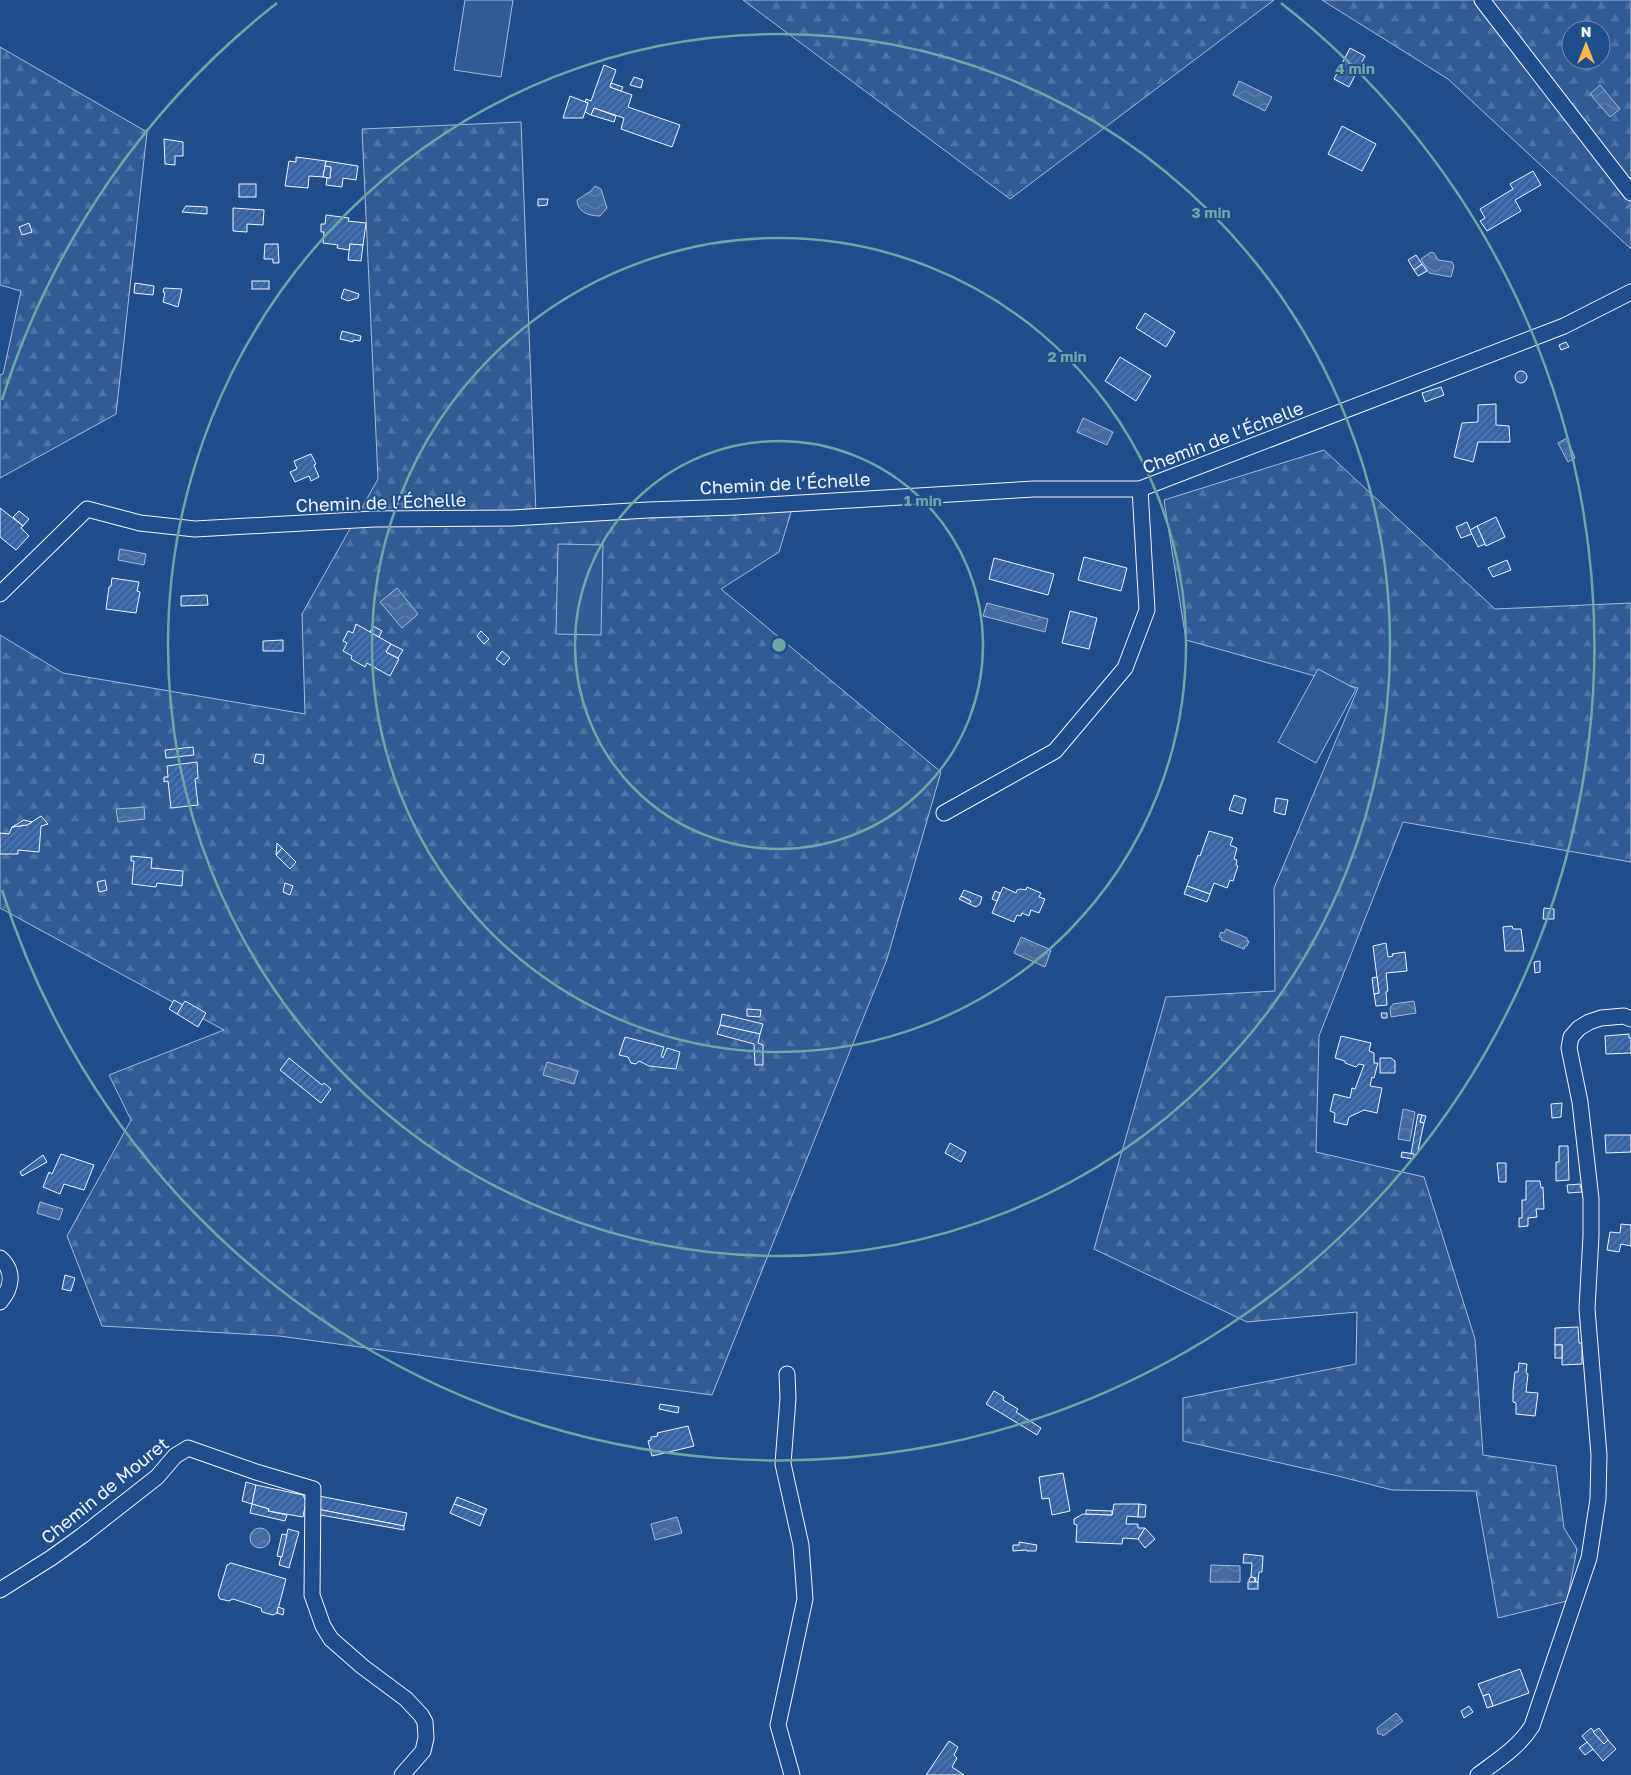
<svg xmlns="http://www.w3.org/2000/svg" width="1631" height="1775" viewBox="0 0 1631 1775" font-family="'Golos Text',sans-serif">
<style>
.forest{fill:url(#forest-firs);stroke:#a8bbd7;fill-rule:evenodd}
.pitch{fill:#305b95;stroke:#a8bbd7}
.water{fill:url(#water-waves);stroke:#a8bbd7}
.building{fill:url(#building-hatch);stroke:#f2f6ff}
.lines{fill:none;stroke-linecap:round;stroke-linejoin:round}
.minor-casing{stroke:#f2f6ff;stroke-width:17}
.minor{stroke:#1f4e8c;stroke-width:15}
.ring{fill:none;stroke:#6aa9a8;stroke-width:2.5}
.labels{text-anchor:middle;stroke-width:4;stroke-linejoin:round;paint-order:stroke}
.street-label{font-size:18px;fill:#f2f6ff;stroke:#1f4e8c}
.centre{fill:#6aa9a8;stroke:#1f4e8c;stroke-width:2.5}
.ring-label{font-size:15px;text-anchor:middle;font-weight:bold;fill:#6aa9a8;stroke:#1f4e8c;stroke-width:4;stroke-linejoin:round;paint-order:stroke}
</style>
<defs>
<pattern id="forest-firs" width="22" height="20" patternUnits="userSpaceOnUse" patternTransform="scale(1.25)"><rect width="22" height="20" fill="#305b95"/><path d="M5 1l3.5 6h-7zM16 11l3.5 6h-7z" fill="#4e73a5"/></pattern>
<pattern id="water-waves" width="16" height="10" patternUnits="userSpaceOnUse" patternTransform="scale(1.25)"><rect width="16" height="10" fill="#446ba0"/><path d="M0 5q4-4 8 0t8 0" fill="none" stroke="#5f81ae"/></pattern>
<pattern id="building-hatch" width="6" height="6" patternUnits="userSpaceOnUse" patternTransform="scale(1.25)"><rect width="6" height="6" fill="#3563a3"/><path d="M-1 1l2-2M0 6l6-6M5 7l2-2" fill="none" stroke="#537ab1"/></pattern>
</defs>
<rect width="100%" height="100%" fill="#1f4e8c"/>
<g class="forest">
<polygon points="743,0 1274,0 1010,199"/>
<path d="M1322,0H1631V249L1448,79ZM1571,30H1601V60H1571Z"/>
<polygon points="0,47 147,132 116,414 0,478 0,375 3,374 21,291 0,285"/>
<polygon points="521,122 536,514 795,499 779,552 721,589 941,772 887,959 712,1395 279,1336 102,1326 67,1236 131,1120 109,1075 224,1030 0,908 0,635 63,673 305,714 302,614 378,479 362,129"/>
<polygon points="1324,450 1495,609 1631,603 1631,862 1403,822 1319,1036 1316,1152 1424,1177 1475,1339 1483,1455 1556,1466 1564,1528 1577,1549 1567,1601 1498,1618 1476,1491 1392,1490 1338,1476 1183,1441 1183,1398 1356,1364 1357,1312 1247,1322 1094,1249 1166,997 1275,991 1274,888 1358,688 1186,640 1164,500"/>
</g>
<g class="pitch">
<polygon points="465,0 513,0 501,77 454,70"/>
<polygon points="558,544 603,545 601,635 556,634"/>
<polygon points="1318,669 1356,689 1316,763 1278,742"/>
</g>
<g class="water">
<polygon points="1239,81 1272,97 1265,111 1233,95"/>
<polygon points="1600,85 1620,109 1610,117 1590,94"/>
<path d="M595,186L601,189L607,208L600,216C589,216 577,212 577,200L591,191Z"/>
<polygon points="1431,252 1434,253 1438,260 1452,262 1454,266 1451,277 1429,273 1421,259"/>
<polygon points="1083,418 1113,432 1107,445 1077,432"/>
<polygon points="1567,438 1575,458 1568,462 1558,443"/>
<polygon points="120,549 146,554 144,565 118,560"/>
<polygon points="397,588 418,614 402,628 380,602"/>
<polygon points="987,603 1048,619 1045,632 983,616"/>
<polygon points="144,807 145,819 118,822 116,809"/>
<polygon points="1226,929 1247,938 1247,941 1249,941 1247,946 1245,946 1244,949 1221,940 1222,938 1219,937 1221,932 1224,933"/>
<polygon points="1021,937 1051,950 1045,967 1014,953"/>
<polygon points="1414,1001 1416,1013 1391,1017 1390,1008 1393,1004"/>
<polygon points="547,1062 578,1071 574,1084 543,1075"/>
<polygon points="1403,1109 1415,1112 1410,1141 1398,1139"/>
<polygon points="40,1202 63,1209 59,1220 37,1213"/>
<polygon points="677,1517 682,1533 655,1540 651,1524"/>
<circle cx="260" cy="1538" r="10"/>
<polygon points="1211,1565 1240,1566 1240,1582 1210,1582"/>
<polygon points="1396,1713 1403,1721 1383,1736 1382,1734 1378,1734 1377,1728"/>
</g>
<g class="building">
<polygon points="1350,48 1365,56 1349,87 1334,79"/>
<polygon points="604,65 616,70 610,87 632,95 628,107 680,125 672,147 621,129 624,118 594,108 591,115 585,112 588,103 585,102 586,99 591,101"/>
<polygon points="634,77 643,80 641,88 630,85"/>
<polygon points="611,83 623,87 621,91 610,87"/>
<polygon points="570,96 588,103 583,118 563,118"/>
<polygon points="594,108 616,116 614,122 591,115"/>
<polygon points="1342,126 1376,144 1362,171 1328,154"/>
<polygon points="164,139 183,142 183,156 175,156 175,165 165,164"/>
<polygon points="296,157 326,161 323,177 309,176 308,188 285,186 289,161 296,162"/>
<polygon points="326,161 358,166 356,180 343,178 342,187 326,185 327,178 330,178 331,167 325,166"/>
<polygon points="325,166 331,167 330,178 323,177"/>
<polygon points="1533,171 1541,185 1515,200 1521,211 1487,231 1480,221 1485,218 1480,209 1513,189 1510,184"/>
<rect x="239" y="184" width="17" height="13"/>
<polygon points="538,199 548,199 547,205 538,206"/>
<polygon points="186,206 207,207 207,214 182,212"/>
<polygon points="233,208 264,210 263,225 247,224 247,232 233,231"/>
<polygon points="326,215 349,218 348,221 366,223 363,245 350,244 349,250 337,248 338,245 323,243 324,232 321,232 321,224 325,224"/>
<polygon points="29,223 32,232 22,235 19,227"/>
<polygon points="265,244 278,244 279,263 273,263 273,259 264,259"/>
<polygon points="350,244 363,245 361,261 348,260"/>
<polygon points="1416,255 1422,264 1414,270 1408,260"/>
<polygon points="1422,264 1427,271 1418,276 1414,270"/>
<rect x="252" y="281" width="17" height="8"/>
<polygon points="135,283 154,286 153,295 134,293"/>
<polygon points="164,288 182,289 178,307 163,302 165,293 163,292"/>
<polygon points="344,289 359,294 358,298 348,301 341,298"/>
<polygon points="1145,313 1175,332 1166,347 1136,328"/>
<polygon points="342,331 361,336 360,341 353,340 353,342 340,339"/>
<polygon points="1566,342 1569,347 1561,350 1559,345"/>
<polygon points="1120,357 1151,376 1136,401 1105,381"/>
<circle cx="1521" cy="377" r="6"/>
<polygon points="1441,387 1444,395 1425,402 1422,393"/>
<polygon points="1496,404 1496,425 1509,426 1510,442 1478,442 1473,462 1454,457 1462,423 1478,422 1478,405"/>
<polygon points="311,454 316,464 314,465 319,477 311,481 309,476 295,482 290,472 297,469 294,461"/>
<polygon points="420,501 421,506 403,508 402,503"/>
<polygon points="0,508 23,526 21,528 29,536 16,550 0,537"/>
<polygon points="19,511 29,519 23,526 13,517"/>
<polygon points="1496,517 1505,537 1486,546 1477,526"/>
<polygon points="1467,522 1472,534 1461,538 1456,527"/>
<polygon points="1477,526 1485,544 1478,547 1470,530"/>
<polygon points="1084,557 1127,568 1121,591 1078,580"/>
<polygon points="994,558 1054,574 1048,595 989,579"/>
<polygon points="1507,560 1511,570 1493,577 1488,568"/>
<polygon points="112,578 139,582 137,591 140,592 136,613 106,609 109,587 111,586"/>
<polygon points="207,595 208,605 181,606 181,596"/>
<polygon points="1070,611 1097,618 1089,649 1062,643"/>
<polygon points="356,624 391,644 386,652 399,659 390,676 367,663 365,667 351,659 352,656 343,651 347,643 343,641 348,631 353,633"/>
<polygon points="373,626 382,631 379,637 370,632"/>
<polygon points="481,631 489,639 484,644 477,636"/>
<polygon points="283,640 283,651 263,651 263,641"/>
<polygon points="391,644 403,650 398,658 386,652"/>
<polygon points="502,651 510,658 504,665 496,659"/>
<polygon points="193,747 194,755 166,758 165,750"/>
<polygon points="256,754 264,755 263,764 254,762"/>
<polygon points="197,762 198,778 195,779 198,805 171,808 168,781 164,782 164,777 168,777 167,766"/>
<polygon points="1234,795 1246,799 1242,814 1229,810"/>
<polygon points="1276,798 1288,800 1285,815 1274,812"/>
<polygon points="41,816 48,824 41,826 39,852 18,850 18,854 0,854 0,833 9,834 12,827 27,825"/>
<polygon points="24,820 32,822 27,825 12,827"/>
<polygon points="1209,831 1233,838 1230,845 1237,848 1234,859 1237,860 1236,865 1238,866 1233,881 1230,880 1227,888 1214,883 1210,894 1187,886 1198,855 1200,856"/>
<polygon points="277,843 282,848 276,855"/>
<polygon points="282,848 296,862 290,869 276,855"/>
<polygon points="131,856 152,858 151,868 183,871 182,886 157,883 156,887 132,884 134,861 131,861"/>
<polygon points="105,880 107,890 99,892 97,882"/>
<polygon points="285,883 293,886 290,895 283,892"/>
<polygon points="1187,886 1210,894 1207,902 1184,894"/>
<polygon points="1003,887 1016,893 1017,890 1021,889 1026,890 1027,887 1041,893 1039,897 1045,899 1039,913 1031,910 1029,916 1022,913 1021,916 1017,915 1014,922 992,913"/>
<polygon points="964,890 982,897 980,904 976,907 969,904 971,901 961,896"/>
<polygon points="995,891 1000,893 997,901 992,899"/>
<polygon points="961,896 971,901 969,904 959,899"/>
<polygon points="1544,908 1554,909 1554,919 1543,919"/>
<polygon points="1512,926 1513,929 1521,929 1524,951 1505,951 1503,927"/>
<polygon points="1386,943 1388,957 1393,956 1392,954 1405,952 1407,971 1386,973 1388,991 1386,992 1387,1005 1376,1006 1374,994 1379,993 1373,946"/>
<polygon points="1540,961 1540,972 1535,973 1534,962"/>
<polygon points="1377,977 1379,993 1374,994 1372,978"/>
<polygon points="174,1000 183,1005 177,1014 169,1009"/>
<polygon points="185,1001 206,1013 198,1027 177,1014"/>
<polygon points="747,1009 761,1010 760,1017 747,1016"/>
<polygon points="1381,1013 1387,1013 1387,1018 1382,1018"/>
<polygon points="722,1014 763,1024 760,1034 720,1025"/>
<polygon points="720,1025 760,1034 758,1043 763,1045 763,1065 755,1065 754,1044 717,1034"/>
<polygon points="1629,1034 1629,1038 1631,1038 1631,1053 1606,1054 1605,1036"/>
<polygon points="1341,1036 1371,1043 1369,1051 1374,1053 1374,1063 1378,1063 1374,1078 1372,1077 1370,1086 1382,1088 1377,1113 1364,1110 1349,1117 1347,1125 1334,1122 1335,1113 1330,1111 1334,1094 1350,1098 1352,1088 1355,1089 1364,1065 1359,1064 1356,1067 1345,1063 1345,1061 1335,1058"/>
<polygon points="625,1037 664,1047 661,1056 663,1058 667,1048 680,1052 676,1069 649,1066 639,1061 636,1064 631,1063 628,1057 619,1055"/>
<polygon points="289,1058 322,1085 324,1083 331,1089 321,1103 280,1070"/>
<polygon points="1380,1058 1391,1058 1395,1061 1395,1073 1380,1073"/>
<polygon points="1562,1103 1561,1117 1552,1118 1551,1104"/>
<polygon points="1418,1114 1422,1115 1420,1122 1424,1123 1417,1155 1411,1154"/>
<polygon points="1422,1115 1426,1116 1424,1123 1420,1122"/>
<polygon points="1605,1135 1631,1135 1631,1152 1606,1153"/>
<polygon points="950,1143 966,1152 961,1162 945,1153"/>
<polygon points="1559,1146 1568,1146 1569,1180 1556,1181 1556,1162 1559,1162"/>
<polygon points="1402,1152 1414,1154 1413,1159 1401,1157"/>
<polygon points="61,1154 94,1165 84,1190 64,1184 60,1194 43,1187 49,1172 52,1174"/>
<polygon points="43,1155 47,1162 22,1176 20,1172"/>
<polygon points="1497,1163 1506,1163 1506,1182 1499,1182"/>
<polygon points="1526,1181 1540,1181 1541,1188 1543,1187 1544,1209 1536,1209 1537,1217 1528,1218 1528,1226 1519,1227 1519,1218 1522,1218 1522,1200 1526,1200"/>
<polygon points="1580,1184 1582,1192 1568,1193 1567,1185"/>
<polygon points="1621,1224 1631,1225 1631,1246 1621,1244 1619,1252 1607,1250 1610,1232 1620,1233"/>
<polygon points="65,1275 75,1278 71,1291 62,1289"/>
<polygon points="1578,1327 1579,1343 1582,1343 1582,1364 1562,1365 1562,1345 1555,1345 1555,1328"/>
<rect x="1555" y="1345" width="7" height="13"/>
<polygon points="1519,1363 1527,1364 1526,1373 1528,1374 1526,1392 1538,1393 1535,1416 1516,1414 1516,1403 1513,1402 1513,1391 1515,1372 1518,1372"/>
<polygon points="994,1391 1004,1397 1003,1400 1018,1409 1016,1412 1041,1428 1037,1435 986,1404"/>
<polygon points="660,1404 679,1407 678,1413 659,1409"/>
<polygon points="688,1426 694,1446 652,1456 648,1441 651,1440 651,1437 658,1436 657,1433"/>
<polygon points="1063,1473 1070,1511 1052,1515 1049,1498 1042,1499 1039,1477"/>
<polygon points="246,1482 256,1485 252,1504 242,1501"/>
<polygon points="256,1485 303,1495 306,1501 303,1517 268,1511 269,1509 252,1504"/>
<polygon points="319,1496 407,1513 404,1526 317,1509"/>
<polygon points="457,1497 487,1509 484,1515 454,1504"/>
<polygon points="252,1504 269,1509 268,1511 287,1515 285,1521 250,1513"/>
<polygon points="454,1504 484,1515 480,1526 450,1513"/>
<polygon points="1114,1504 1139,1504 1138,1517 1127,1516 1126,1524 1138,1524 1138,1528 1145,1528 1138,1539 1123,1538 1122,1544 1076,1542 1077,1525 1074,1524 1074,1519 1083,1514 1112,1515"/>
<polygon points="1139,1504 1146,1505 1145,1517 1138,1517"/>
<polygon points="317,1509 404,1526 404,1530 315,1514"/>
<polygon points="1086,1510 1112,1511 1112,1515 1086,1514"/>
<polygon points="1145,1528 1155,1539 1145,1548 1138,1539"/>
<polygon points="288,1529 299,1532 289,1568 279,1565"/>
<polygon points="282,1534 287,1535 282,1557 277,1556"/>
<polygon points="1019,1542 1037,1545 1036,1551 1027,1551 1027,1550 1013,1551 1013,1545 1019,1545"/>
<polygon points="1244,1554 1263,1556 1262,1572 1259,1572 1258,1582 1255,1582 1256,1578 1251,1577 1252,1563 1243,1563"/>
<polygon points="231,1563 286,1579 277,1613 273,1615 262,1612 261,1608 233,1599 229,1601 220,1599 218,1595 227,1565"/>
<circle cx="1252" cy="1580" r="3"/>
<rect x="1248" y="1582" width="10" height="7"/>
<polygon points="278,1607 284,1609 283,1615 277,1613"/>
<polygon points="1520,1669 1529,1693 1493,1706 1489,1694 1483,1696 1478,1684"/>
<polygon points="1489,1694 1493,1706 1487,1708 1483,1696"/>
<polygon points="1469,1706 1473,1712 1464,1718 1461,1711"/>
<polygon points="1591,1728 1604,1744 1608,1740 1616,1749 1603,1761 1582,1736"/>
<polygon points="1599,1728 1608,1740 1604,1744 1593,1732"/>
<polygon points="949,1741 958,1747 954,1755 957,1758 952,1767 964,1775 926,1775"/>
<polygon points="1587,1742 1593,1749 1585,1755 1579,1748"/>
</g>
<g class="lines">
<g class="minor-casing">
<g id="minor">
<polyline points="1482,0 1631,193"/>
<polyline points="0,594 87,509 140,523 195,529 374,519 512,518 648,510 735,507 1034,489 1140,489 1564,326 1631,292"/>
<polyline points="944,813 1055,751 1125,668 1147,610 1140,489"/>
<path d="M0,1258C15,1271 12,1288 0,1302"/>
<polyline points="787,1374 788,1398 783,1464 801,1545 805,1599 778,1725 792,1775"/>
<polyline points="0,1590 51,1558 83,1535 157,1477 175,1456 188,1448 256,1472 313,1489 312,1595 323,1626 331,1639 363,1667 406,1699 421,1715 425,1722 426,1738 423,1751 402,1775"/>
<path d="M1478,1775C1498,1760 1519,1747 1532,1726L1589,1558L1598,1499L1599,1455L1587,1309L1591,1236V1199L1580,1102L1569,1048L1571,1037L1579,1028L1589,1022L1601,1018L1624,1016L1631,1019"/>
</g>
</g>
<use href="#minor" class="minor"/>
</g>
<g class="ring">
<circle cx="779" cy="645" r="204"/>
<circle cx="779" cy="645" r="407"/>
<circle cx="779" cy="645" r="611"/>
<path d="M2 400A815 815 0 0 1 277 3M1281 3A815 815 0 1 1 2 890"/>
</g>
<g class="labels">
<g class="street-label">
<text transform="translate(1223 438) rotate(-21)" y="6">Chemin de l’Échelle</text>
<text transform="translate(785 484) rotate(-3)" y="6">Chemin de l’Échelle</text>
<text transform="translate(381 503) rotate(-2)" y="6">Chemin de l’Échelle</text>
<text transform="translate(105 1491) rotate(-39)" y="6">Chemin de Mouret</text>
</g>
</g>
<circle cx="779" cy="645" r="8" class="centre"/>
<g class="ring-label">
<text x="1355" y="74">4 min</text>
<text x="1211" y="218">3 min</text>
<text x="1067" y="362">2 min</text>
<text x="923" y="506">1 min</text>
</g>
<g transform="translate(1586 45)"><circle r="24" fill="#1f4e8c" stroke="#7391ba"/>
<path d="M0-4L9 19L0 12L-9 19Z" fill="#ffb74d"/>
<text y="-8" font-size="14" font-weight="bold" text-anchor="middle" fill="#f2f6ff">N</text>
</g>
</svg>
